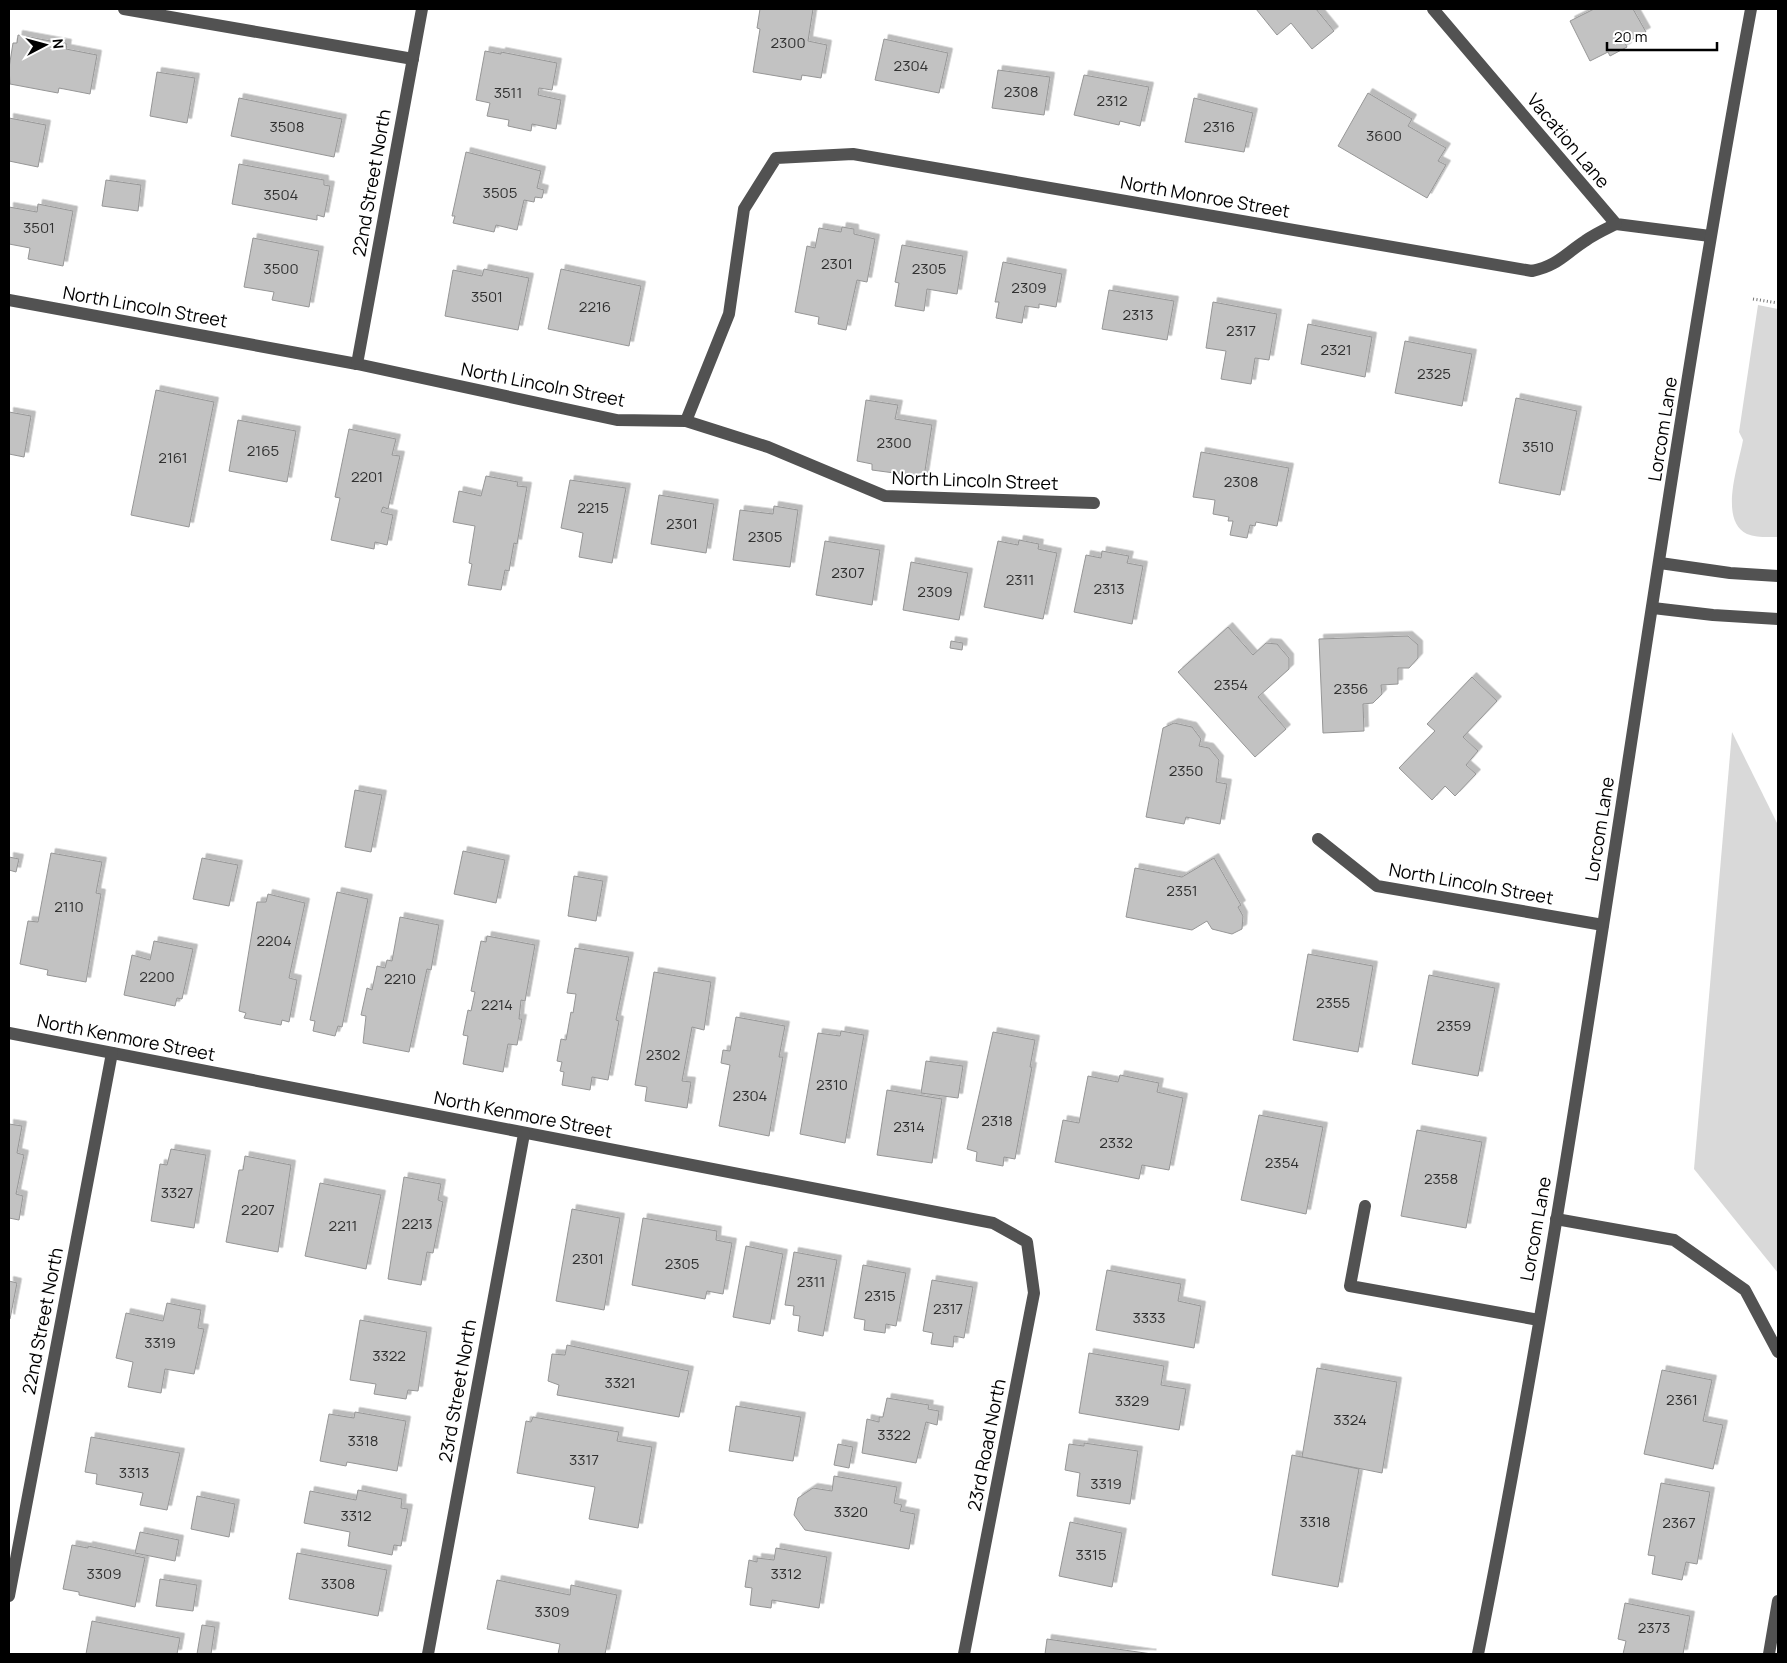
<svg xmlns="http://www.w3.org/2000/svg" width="1787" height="1663" viewBox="0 0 1787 1663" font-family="Manrope,sans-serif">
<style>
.green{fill:#d9d9d9}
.building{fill:#c2c2c2;stroke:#969696;filter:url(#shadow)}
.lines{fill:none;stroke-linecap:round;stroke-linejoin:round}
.path{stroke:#747474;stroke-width:3;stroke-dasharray:1 2.5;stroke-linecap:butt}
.minor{stroke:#525252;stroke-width:12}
.labels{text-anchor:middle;stroke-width:4;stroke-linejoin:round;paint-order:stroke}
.number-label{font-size:15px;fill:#303030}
.street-label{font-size:18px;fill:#000;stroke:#fff}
</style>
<defs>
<filter id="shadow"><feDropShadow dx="4.5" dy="-4.5" stdDeviation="0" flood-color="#0004"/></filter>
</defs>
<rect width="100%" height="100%" fill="#fff"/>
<g class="green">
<path d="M1758,305L1778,309V537C1769,537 1756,538 1747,534C1718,520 1739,464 1743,440L1739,432Z"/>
<polygon points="1732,732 1778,825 1778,1273 1694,1169"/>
</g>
<g class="building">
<polygon points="760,9 813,9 808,41 827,45 821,78 802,75 801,80 753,72 760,29 757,28"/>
<polygon points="1256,9 1316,9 1334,31 1312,49 1291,23 1277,35"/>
<polygon points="1594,9 1633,9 1646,32 1625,43 1627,47 1610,56 1608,52 1590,61 1570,21"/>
<polygon points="18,35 67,44 66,49 97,55 90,94 59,88 58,93 10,84 9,68 13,43 17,43"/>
<polygon points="884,39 948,53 939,93 875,80"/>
<polygon points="485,51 501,54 501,52 557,63 552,90 539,88 538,95 561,100 556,129 532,124 531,131 508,126 509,120 487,116 490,103 476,100"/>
<polygon points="998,70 1050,77 1044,115 992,108"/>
<polygon points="157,72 195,78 187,123 150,116"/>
<polygon points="1084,75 1149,87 1140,126 1120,121 1119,125 1074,115"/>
<polygon points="1368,93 1412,119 1408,126 1446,148 1438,161 1446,165 1427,198 1338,146"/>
<polygon points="239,98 342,119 334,157 231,136"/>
<polygon points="1194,98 1253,113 1244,152 1185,142"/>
<polygon points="9,118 46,125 38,167 9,161"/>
<polygon points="466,152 541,171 537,188 544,190 542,198 535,197 534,202 524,200 517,230 496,225 494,232 453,223 455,216 452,216"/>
<polygon points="239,164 324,180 324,185 330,186 324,217 317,215 317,220 232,204"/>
<polygon points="106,180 141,185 138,211 102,206"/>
<polygon points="38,204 73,211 63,266 28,259 30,248 9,244 9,207 37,212"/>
<polygon points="842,227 854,229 854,234 875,239 867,282 857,280 846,330 818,324 819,317 795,312 807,246 815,248 819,228 841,232"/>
<polygon points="253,238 319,251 309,307 272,300 274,292 244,287"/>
<polygon points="902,245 963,256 957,294 927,289 924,311 895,306 899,283 895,282"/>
<polygon points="1003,262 1062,274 1056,307 1039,304 1039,308 1025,306 1022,323 996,318 999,302 995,302"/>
<polygon points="484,269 529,278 518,330 445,316 453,270 482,276"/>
<polygon points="561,269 641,286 629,346 548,329"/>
<polygon points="1109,290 1174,301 1167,340 1102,329"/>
<polygon points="1213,302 1277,314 1269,360 1255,358 1251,384 1221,379 1226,351 1206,348"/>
<polygon points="1308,324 1372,337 1365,377 1301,364"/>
<polygon points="1405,341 1472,354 1462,406 1395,393"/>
<polygon points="156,390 214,402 189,527 131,515"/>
<polygon points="1516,398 1577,411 1560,495 1499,483"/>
<polygon points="866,400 898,405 895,419 932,425 924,477 872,470 872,464 857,461"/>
<polygon points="9,412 31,416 24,457 9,454"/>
<polygon points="238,420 296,431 287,482 229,471"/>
<polygon points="349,429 396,439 392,455 400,456 388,509 383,507 381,512 393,515 387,545 375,542 374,549 331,540 340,498 335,497"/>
<polygon points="1201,452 1289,468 1277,526 1256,522 1255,526 1250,525 1247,538 1230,535 1233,521 1228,521 1229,517 1213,514 1215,500 1193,497"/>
<polygon points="486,476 518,482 517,486 527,487 517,544 514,543 509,571 505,570 501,590 468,585 472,564 469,563 475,526 453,522 459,491 481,496"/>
<polygon points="570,480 626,488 612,563 579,557 583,533 561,528"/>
<polygon points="659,495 714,504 706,553 651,544"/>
<polygon points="774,506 798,510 790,567 733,560 740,510 773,514"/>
<polygon points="1019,540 1039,544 1038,549 1057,553 1043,619 984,607 998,541 1018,545"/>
<polygon points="825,541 880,550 872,605 816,595"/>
<polygon points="1102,551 1129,556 1127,563 1143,566 1132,624 1074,612 1086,555 1101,558"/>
<polygon points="911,562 968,573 959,620 903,610"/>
<polygon points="1228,627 1253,655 1266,643 1277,644 1289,658 1289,669 1258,697 1286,729 1255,757 1178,672"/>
<polygon points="1408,636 1418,645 1418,658 1409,668 1398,668 1398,684 1381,685 1382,694 1373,703 1363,704 1364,731 1323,733 1319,639"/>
<polygon points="951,641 963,643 962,650 950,648"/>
<polygon points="1472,677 1497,701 1463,737 1478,751 1466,765 1476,774 1455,796 1445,786 1432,800 1399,768 1435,731 1427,724"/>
<polygon points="1174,723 1192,727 1201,739 1199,746 1209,748 1219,760 1216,782 1227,784 1220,824 1186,817 1184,824 1146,817 1163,728"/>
<polygon points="355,790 382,795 371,852 345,847"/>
<polygon points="463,851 505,860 496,903 454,894"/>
<polygon points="51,853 102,862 96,893 101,894 86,982 47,975 48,970 20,964 28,921 38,922"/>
<polygon points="9,857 19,859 16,872 9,870"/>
<polygon points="202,858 238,865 229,906 193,899"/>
<polygon points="1214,858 1241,905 1238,907 1243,916 1242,929 1232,934 1212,929 1207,921 1192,930 1126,917 1135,868 1182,877"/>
<polygon points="574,876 603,881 596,921 568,916"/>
<polygon points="337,892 368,899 342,1027 338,1026 335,1036 313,1031 315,1021 310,1020"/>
<polygon points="268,894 305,903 289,978 297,980 289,1022 282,1020 281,1025 244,1018 246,1013 239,1011 257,902 266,902"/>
<polygon points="400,917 439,925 431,970 427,969 409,1052 363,1043 366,1016 361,1015 367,988 372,990 377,966 385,968 387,960 392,961"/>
<polygon points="487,936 535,945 525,1001 521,1000 519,1019 522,1019 517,1045 508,1044 503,1072 463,1064 468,1036 463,1035 468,1010 471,1011 475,992 471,991 481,941 486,942"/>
<polygon points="154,941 193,949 182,999 177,998 175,1006 124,995 132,955 150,960"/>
<polygon points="575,948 629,957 616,1020 619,1021 608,1080 592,1077 590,1090 562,1085 564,1072 560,1071 562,1062 557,1061 561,1039 566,1040 571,1012 573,1013 576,994 567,993"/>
<polygon points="1308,954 1373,966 1358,1052 1293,1040"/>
<polygon points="654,972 711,982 704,1030 692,1027 682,1081 691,1082 687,1108 645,1101 647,1087 635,1085"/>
<polygon points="1429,975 1495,988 1478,1076 1412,1064"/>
<polygon points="736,1017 785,1026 779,1057 783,1057 769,1136 719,1126 730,1065 721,1063 723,1050 730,1051"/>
<polygon points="841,1031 864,1035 845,1143 800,1134 818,1033 840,1036"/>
<polygon points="993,1032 1035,1040 1030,1067 1032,1067 1015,1159 1004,1157 1003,1166 976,1161 977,1152 967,1149"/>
<polygon points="926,1061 963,1066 958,1098 921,1093"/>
<polygon points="1120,1075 1159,1083 1157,1092 1183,1098 1169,1170 1142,1165 1139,1179 1055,1162 1063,1120 1079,1123 1088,1076 1118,1082"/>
<polygon points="887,1090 942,1099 932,1163 877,1155"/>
<polygon points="1259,1115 1323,1127 1306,1214 1241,1200"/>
<polygon points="9,1124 22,1126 17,1153 24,1155 16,1194 23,1196 19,1220 9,1218"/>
<polygon points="1417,1130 1482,1142 1466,1228 1401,1216"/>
<polygon points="171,1149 206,1155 194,1228 151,1221 160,1164 167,1165"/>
<polygon points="245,1156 291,1165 278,1252 226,1242 239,1170 243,1170"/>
<polygon points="404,1177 441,1184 438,1200 443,1202 433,1253 427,1252 421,1285 388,1279"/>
<polygon points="320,1183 381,1195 366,1269 305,1256"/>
<polygon points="572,1209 620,1218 604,1310 556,1301"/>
<polygon points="643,1218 717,1231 716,1240 732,1243 723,1294 707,1291 705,1299 632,1285"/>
<polygon points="746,1246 783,1254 770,1324 733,1317"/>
<polygon points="794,1252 837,1260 823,1336 798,1331 800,1316 793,1315 794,1306 785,1305"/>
<polygon points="863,1265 906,1273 896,1326 886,1324 885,1333 864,1330 865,1320 854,1318"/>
<polygon points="1107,1270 1181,1284 1178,1301 1201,1306 1194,1348 1096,1330"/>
<polygon points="932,1280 973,1287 964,1338 954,1336 953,1347 931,1344 933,1333 923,1331"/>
<polygon points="9,1281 17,1283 10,1319 9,1318"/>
<polygon points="167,1303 201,1310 198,1328 204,1329 194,1374 165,1369 161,1393 128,1387 133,1362 116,1358 126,1313 163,1321"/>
<polygon points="360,1320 427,1332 418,1391 408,1390 406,1399 374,1394 376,1384 350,1380"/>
<polygon points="567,1345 689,1371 679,1417 557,1395 559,1385 548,1381 552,1354 565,1355"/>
<polygon points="1089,1353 1164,1366 1161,1385 1186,1389 1179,1430 1079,1413"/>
<polygon points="1317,1368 1397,1382 1382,1473 1302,1457"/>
<polygon points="1662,1370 1712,1380 1703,1421 1723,1425 1713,1469 1644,1454"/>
<polygon points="887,1398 929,1405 928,1409 939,1411 937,1425 926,1422 916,1463 862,1453 867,1419 879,1422 879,1417 883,1417"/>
<polygon points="736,1406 801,1417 793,1461 729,1451"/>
<polygon points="355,1412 406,1421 397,1471 347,1462 346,1466 320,1461 329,1414 354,1418"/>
<polygon points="533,1417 619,1432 617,1441 652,1447 638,1528 589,1519 595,1487 517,1473 526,1421 531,1422"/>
<polygon points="91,1437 180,1453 167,1510 140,1505 143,1493 96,1484 97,1474 85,1472"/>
<polygon points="1084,1443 1138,1451 1130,1504 1077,1496 1080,1473 1065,1470 1069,1444 1084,1446"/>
<polygon points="838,1444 853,1447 849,1468 834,1465"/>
<polygon points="1292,1455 1359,1469 1338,1587 1272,1575"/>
<polygon points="834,1476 897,1487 894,1503 902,1505 900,1511 915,1514 909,1549 805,1530 794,1515 798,1498 813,1488 832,1491"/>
<polygon points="1661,1483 1710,1492 1697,1564 1686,1562 1682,1580 1652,1574 1655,1556 1648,1555"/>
<polygon points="358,1490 402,1499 401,1508 408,1509 401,1546 394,1545 392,1555 348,1546 350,1532 304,1523 310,1491 356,1500"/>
<polygon points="197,1496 235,1504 229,1537 191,1529"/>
<polygon points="1070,1522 1122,1533 1112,1587 1059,1576"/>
<polygon points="140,1532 179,1540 175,1561 135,1553"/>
<polygon points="72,1545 88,1548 88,1546 145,1558 135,1607 79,1595 79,1592 63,1589"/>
<polygon points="776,1548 827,1557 819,1608 772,1600 771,1608 750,1605 752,1588 745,1587 749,1560 757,1562 757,1558 774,1560"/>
<polygon points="297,1553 387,1570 378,1616 289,1599"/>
<polygon points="160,1579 197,1585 193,1611 156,1606"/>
<polygon points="497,1580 570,1595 571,1585 617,1595 605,1654 558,1654 560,1644 487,1629"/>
<polygon points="1625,1603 1690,1616 1683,1654 1623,1654 1626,1641 1618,1639"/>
<polygon points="92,1621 180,1638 177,1654 86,1654"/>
<polygon points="202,1625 215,1627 211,1654 197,1654"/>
<polygon points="1047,1639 1152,1654 1045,1654"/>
</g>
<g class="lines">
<polyline class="path" points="1753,299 1778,303"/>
<g class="minor">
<polyline points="124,9 413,59"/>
<polyline points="1433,9 1616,224 1710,236"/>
<polyline points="9,300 357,364 617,420 686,421 768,447 885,496 1094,503"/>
<polyline points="357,364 422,9"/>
<path d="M686,421L729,314L744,209L776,158L853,154L1532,271C1557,266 1565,254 1585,241C1595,234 1606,229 1616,224"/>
<polyline points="1660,563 1730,573 1778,576"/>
<polyline points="1653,608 1713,615 1778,619"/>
<polyline points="1318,839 1377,886 1603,925"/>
<polyline points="9,1033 993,1223 1027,1242 1034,1293 964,1654"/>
<polyline points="1365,1206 1350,1286 1539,1320"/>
<polyline points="1556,1219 1674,1240 1745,1290 1778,1352"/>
<polyline points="9,1596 112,1053"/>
<polyline points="428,1654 524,1134"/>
<path d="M1478,1654C1587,1109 1650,555 1751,9"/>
<polyline points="1769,1654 1778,1601"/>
</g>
</g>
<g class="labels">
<g class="number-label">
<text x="788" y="48">2300</text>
<text x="911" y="71">2304</text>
<text x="1021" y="97">2308</text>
<text x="508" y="98">3511</text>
<text x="1112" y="106">2312</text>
<text x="287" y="132">3508</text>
<text x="1219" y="132">2316</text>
<text x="1384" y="141">3600</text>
<text x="500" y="198">3505</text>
<text x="281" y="200">3504</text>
<text x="39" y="233">3501</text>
<text x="837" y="269">2301</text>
<text x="281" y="274">3500</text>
<text x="929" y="274">2305</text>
<text x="1029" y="293">2309</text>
<text x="487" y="302">3501</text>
<text x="595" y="312">2216</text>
<text x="1138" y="320">2313</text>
<text x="1241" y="336">2317</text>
<text x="1336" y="355">2321</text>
<text x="1434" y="379">2325</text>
<text x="894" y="448">2300</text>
<text x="1538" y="452">3510</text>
<text x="263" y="456">2165</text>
<text x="173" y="463">2161</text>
<text x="367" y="482">2201</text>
<text x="1241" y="487">2308</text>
<text x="593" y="513">2215</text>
<text x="682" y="529">2301</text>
<text x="765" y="542">2305</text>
<text x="848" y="578">2307</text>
<text x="1020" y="585">2311</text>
<text x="1109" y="594">2313</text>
<text x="935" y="597">2309</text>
<text x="1231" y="690">2354</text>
<text x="1351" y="694">2356</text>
<text x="1186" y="776">2350</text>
<text x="1182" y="896">2351</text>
<text x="69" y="912">2110</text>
<text x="274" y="946">2204</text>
<text x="157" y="982">2200</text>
<text x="400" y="984">2210</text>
<text x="1333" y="1008">2355</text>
<text x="497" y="1010">2214</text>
<text x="1454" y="1031">2359</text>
<text x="663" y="1060">2302</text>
<text x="832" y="1090">2310</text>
<text x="750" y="1101">2304</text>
<text x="997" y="1126">2318</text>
<text x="909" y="1132">2314</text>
<text x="1116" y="1148">2332</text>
<text x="1282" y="1168">2354</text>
<text x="1441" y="1184">2358</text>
<text x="177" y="1198">3327</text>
<text x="258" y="1215">2207</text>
<text x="417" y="1229">2213</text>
<text x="343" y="1231">2211</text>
<text x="588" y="1264">2301</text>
<text x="682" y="1269">2305</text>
<text x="811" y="1287">2311</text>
<text x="880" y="1301">2315</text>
<text x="948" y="1314">2317</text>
<text x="1149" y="1323">3333</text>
<text x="160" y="1348">3319</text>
<text x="389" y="1361">3322</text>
<text x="620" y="1388">3321</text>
<text x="1682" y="1405">2361</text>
<text x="1132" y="1406">3329</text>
<text x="1350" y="1425">3324</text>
<text x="894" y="1440">3322</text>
<text x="363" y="1446">3318</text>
<text x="584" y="1465">3317</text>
<text x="134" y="1478">3313</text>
<text x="1106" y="1489">3319</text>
<text x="851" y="1517">3320</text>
<text x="356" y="1521">3312</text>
<text x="1315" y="1527">3318</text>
<text x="1679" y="1528">2367</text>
<text x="1091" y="1560">3315</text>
<text x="104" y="1579">3309</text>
<text x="786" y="1579">3312</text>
<text x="338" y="1589">3308</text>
<text x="552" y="1617">3309</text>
<text x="1654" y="1633">2373</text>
</g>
<g class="street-label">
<text transform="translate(1568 141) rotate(50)" y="6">Vacation Lane</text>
<text transform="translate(372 183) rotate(-80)" y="6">22nd Street North</text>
<text transform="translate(1205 197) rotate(10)" y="6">North Monroe Street</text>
<text transform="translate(145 307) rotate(10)" y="6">North Lincoln Street</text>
<text transform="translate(543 385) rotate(11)" y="6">North Lincoln Street</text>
<text transform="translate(1663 429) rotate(-81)" y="6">Lorcom Lane</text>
<text transform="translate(975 481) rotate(2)" y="6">North Lincoln Street</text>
<text transform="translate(1600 829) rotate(-81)" y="6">Lorcom Lane</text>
<text transform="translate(1471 884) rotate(10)" y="6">North Lincoln Street</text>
<text transform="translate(126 1038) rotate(11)" y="6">North Kenmore Street</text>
<text transform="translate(523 1115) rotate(11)" y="6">North Kenmore Street</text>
<text transform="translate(1536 1229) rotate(-80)" y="6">Lorcom Lane</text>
<text transform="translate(43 1321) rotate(-79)" y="6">22nd Street North</text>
<text transform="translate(458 1391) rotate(-80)" y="6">23rd Street North</text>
<text transform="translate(987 1445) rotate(-79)" y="6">23rd Road North</text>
</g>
</g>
<rect width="1787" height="1663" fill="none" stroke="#000000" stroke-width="20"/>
<g transform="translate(45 45) rotate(84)" stroke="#ffffff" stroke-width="4" paint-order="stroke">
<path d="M0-4L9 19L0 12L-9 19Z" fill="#000000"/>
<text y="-8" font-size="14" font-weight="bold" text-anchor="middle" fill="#000000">N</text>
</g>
<path d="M1607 42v8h110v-8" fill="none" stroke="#000000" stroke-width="2.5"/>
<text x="1614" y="42" font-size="15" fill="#000000" stroke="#ffffff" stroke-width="4" paint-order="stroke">20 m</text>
</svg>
